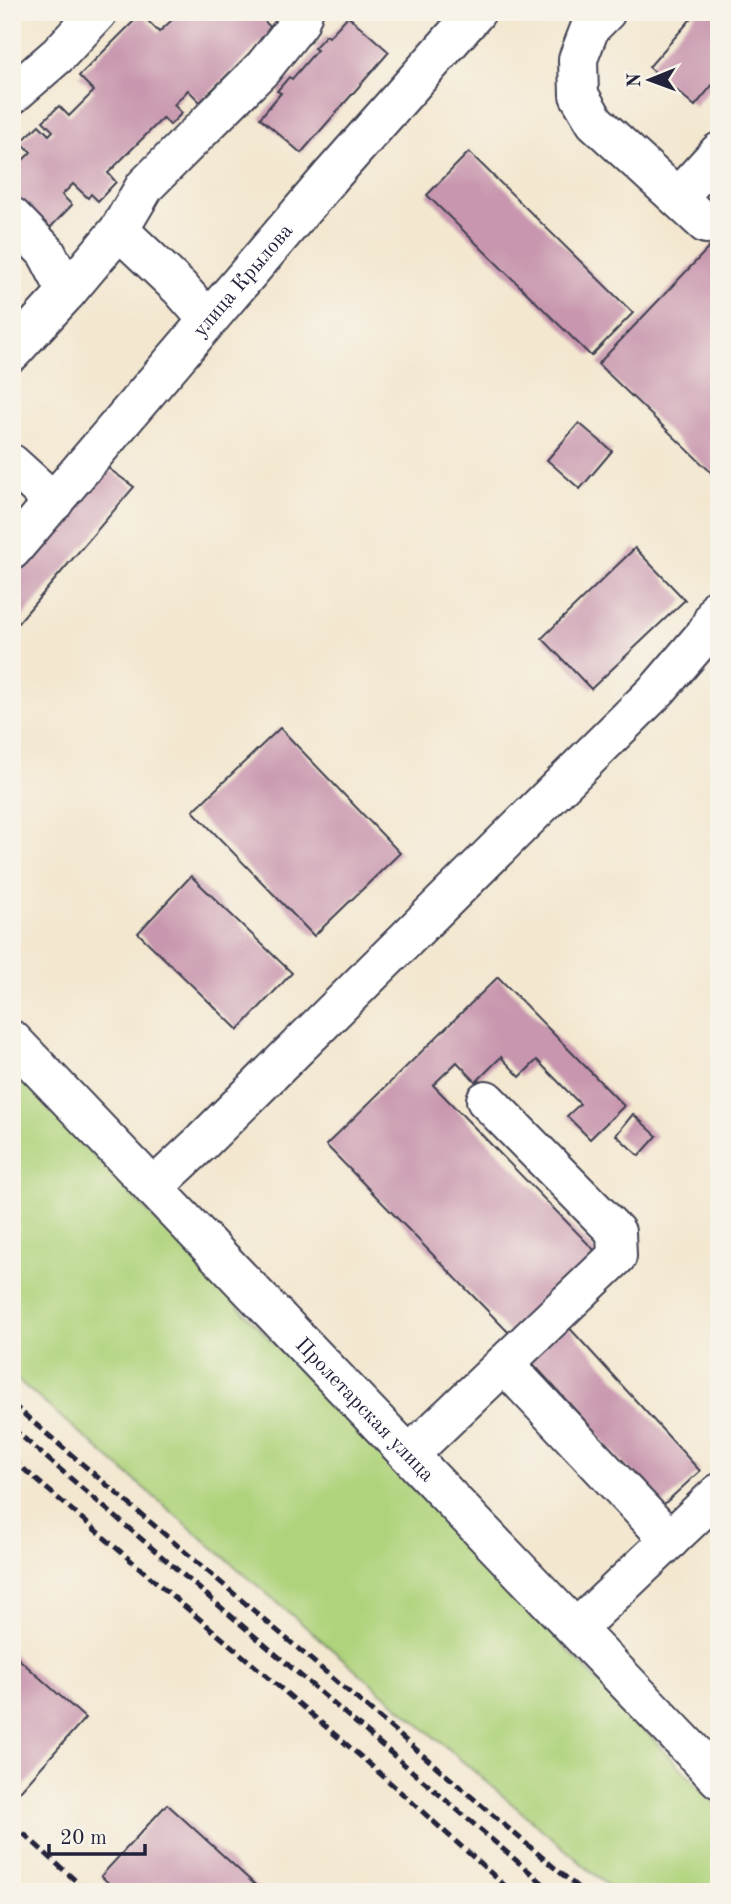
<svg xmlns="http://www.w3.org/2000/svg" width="731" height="1904" viewBox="0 0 731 1904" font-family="'Old Standard TT',serif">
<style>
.green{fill:#afd37c;stroke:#687a5c;stroke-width:2}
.building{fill:#c896ae}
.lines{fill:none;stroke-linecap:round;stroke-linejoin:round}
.minor-casing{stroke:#414051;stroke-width:42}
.minor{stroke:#fff;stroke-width:38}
.rail{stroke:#22223b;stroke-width:5;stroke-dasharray:10 5;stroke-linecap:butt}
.labels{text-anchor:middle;stroke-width:7;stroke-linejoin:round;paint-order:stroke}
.street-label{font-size:21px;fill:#22223b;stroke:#f7f3e8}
</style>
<rect width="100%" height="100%" fill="#f7f3e8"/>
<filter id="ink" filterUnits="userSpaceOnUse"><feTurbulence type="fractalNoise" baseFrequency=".0143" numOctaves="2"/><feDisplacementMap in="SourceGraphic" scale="14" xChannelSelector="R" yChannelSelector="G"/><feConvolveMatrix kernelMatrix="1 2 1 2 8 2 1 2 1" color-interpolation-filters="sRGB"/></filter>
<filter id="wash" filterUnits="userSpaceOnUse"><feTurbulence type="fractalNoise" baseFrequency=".00686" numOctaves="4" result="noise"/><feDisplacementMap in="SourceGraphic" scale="28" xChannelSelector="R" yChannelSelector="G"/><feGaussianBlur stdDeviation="1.57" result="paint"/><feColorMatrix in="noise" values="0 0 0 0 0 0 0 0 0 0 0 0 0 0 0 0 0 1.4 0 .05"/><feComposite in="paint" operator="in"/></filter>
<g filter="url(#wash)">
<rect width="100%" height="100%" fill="#f3e7d0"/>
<polygon class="green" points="12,1070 719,1808 719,1892 615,1892 12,1375"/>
<g id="blocks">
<g class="building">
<polygon points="164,12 256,12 273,30 200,102 188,90 174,105 182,113 170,125 163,118 108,173 116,182 98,201 91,194 88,198 73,184 62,195 72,205 41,237 12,208 12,163 16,167 31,152 21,142 39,125 49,135 53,131 43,121 59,106 69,116 94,91 79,76 141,14 159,32 172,20"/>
<polygon points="697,12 719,12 719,77 695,106 649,67"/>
<polygon points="348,16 389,52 301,153 260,118 281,93 277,91 289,77 292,79 317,50 314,48 326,35 329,37"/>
<polygon points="469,152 633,313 591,356 427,195"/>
<polygon points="12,230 31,249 12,268"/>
<polygon points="719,237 719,480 598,364"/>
<polygon points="579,423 612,451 580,489 547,460"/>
<polygon points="108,468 134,487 17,624 12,620 12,579"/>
<polygon points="635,548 685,600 591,689 542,638"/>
<polygon points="280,728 400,853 314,936 193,811"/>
<polygon points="191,876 292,973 238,1030 138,933"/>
<polygon points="498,977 624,1106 590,1139 567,1116 580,1104 537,1060 520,1077 501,1057 476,1082 457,1062 433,1085 600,1256 515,1339 326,1145"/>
<polygon points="633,1114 657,1136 639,1156 616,1135"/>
<polygon points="565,1323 700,1471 662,1506 527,1357"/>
<polygon points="12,1653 85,1718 12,1800"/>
<polygon points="167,1804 263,1892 118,1892 101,1876"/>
</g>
</g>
</g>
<g filter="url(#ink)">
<use href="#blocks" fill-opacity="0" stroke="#414051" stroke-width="2"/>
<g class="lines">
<g class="minor-casing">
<g id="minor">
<polyline points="606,12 590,28 578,59 579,95 595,122 706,224"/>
<polyline points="12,95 59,54 98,12"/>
<polyline points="678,197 719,152"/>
<polyline points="12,217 46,252 67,292"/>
<polyline points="119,230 180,288 208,320"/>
<polyline points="12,352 67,292 119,230 145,186 263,68 299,23 303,12"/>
<polyline points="12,464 54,502"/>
<path id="s1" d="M12,550L332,175L476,12"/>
<path id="s2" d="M12,1040L719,1779"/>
<polyline points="153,1188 200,1144 659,688 707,632 719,607"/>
<polyline points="504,1364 670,1540"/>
<polyline points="410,1454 617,1256 616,1232 486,1100"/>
<polyline points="576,1629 719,1493"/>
</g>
</g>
<use href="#minor" class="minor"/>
<g class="rail">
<polyline points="12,1404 583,1892"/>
<polyline points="12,1428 553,1892"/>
<polyline points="12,1459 366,1761 512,1892"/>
<polyline points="12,1823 88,1892"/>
</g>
</g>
</g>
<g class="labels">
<g class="street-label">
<text dy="7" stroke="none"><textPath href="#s1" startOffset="355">улица Крылова</textPath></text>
<text dy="7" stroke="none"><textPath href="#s2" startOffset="511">Пролетарская улица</textPath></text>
</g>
</g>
<rect width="731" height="1904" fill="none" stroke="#f7f3e8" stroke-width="42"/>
<g transform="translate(650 80) rotate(269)" stroke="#f7f3e8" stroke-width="5" paint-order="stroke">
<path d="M0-5L12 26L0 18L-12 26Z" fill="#22223b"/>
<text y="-10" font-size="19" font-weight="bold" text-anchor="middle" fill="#22223b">N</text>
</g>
<path d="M49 1844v10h96v-10" fill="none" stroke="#22223b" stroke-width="3.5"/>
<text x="60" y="1844" font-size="21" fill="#22223b" stroke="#f7f3e8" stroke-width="5" paint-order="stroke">20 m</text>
</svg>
